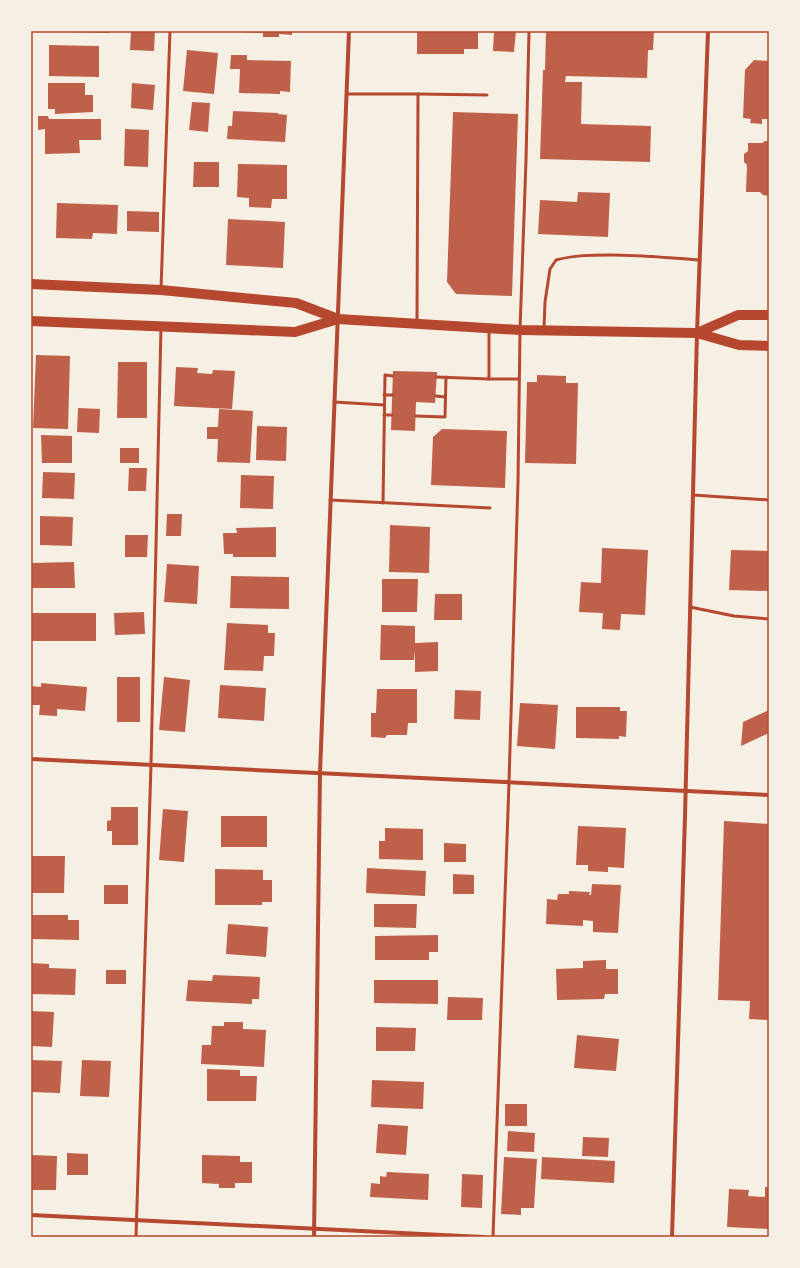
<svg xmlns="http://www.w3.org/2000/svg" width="800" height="1268" viewBox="0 0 800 1268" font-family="Commissioner,sans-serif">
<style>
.building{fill:#bf614a}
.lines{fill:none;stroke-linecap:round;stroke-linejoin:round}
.service{stroke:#b5482f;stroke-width:3}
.minor{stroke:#b5482f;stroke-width:4}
.primary{stroke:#b5482f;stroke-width:10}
.neatline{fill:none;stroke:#b5482f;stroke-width:1.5}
</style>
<rect width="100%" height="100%" fill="#f6efe4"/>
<g class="building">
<polygon points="68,31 110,31 110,33 68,32"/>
<polygon points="131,31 155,31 154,51 130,50"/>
<polygon points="238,31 292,31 292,35 279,34 279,37 263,37 263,33 238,32"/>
<polygon points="417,31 478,31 478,49 464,49 464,54 417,54"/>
<polygon points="494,31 516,31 514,52 493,51"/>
<polygon points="546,31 654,31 653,50 648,50 647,78 566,76 565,82 582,82 581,124 651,126 650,162 540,159 543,70 545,70"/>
<polygon points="49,45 99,46 99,77 49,76"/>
<polygon points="187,50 218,53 214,94 183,91"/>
<polygon points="231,55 247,55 247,60 291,61 290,92 280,91 280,94 239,93 240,69 230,69"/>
<polygon points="754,60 769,61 769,119 762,119 762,124 750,123 751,119 743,118 745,70"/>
<polygon points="48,83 85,83 85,95 93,95 93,112 55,114 55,109 48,109"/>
<polygon points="132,83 155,85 153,110 131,108"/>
<polygon points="192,102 210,103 208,132 189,130"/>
<polygon points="233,111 278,113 278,114 287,115 285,142 227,139 228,126 232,126"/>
<polygon points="453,112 518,114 512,296 456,294 447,282"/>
<polygon points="38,116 48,116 49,119 101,119 101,140 79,140 80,153 45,154 45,129 38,130"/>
<polygon points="125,129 149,130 148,167 124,166"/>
<polygon points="765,141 769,141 769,196 763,195 760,192 746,192 747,165 744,162 744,154 748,151 748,143 762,143"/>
<polygon points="194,162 219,162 219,187 193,187"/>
<polygon points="238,164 287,165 287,199 272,199 271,208 249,207 249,198 237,197"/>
<polygon points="578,192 610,193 608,237 538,234 540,200 577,202"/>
<polygon points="57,203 118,205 117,234 93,233 92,239 56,238"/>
<polygon points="127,211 159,212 159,232 127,231"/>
<polygon points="228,219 285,222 283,268 226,265"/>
<polygon points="36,355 70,356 68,429 33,428"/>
<polygon points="118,362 147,362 147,418 117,418"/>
<polygon points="176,367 198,368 197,373 212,374 213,370 235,371 232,409 174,406"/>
<polygon points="393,371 437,372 435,403 416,402 415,431 391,430"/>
<polygon points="537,375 566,376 566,383 578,383 576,464 525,463 527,382 537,382"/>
<polygon points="78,408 100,409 99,433 77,432"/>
<polygon points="219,409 253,411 250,463 217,462 218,439 207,439 207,427 218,427"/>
<polygon points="257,426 287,427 286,461 256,460"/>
<polygon points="442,429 507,431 505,488 431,485 433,437"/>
<polygon points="41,435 72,436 72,463 42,463"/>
<rect x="120" y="448" width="19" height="15"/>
<polygon points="129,468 147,468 146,491 128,491"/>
<polygon points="43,472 75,473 74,499 42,498"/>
<polygon points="241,475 274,476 273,509 240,508"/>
<polygon points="167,514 182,514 181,536 166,536"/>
<polygon points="40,516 73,517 72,546 40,545"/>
<polygon points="390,525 430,527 429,573 389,572"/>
<polygon points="276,527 276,557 233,557 233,554 224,554 223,533 237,533 236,528"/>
<polygon points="125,535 148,535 147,557 125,557"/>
<polygon points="602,548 648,550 645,615 621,614 620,630 602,629 603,613 579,612 581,582 601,583"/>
<polygon points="731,550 769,551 769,591 729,590"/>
<polygon points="74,562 75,588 32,588 31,563"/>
<polygon points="167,564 199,566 197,604 164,602"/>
<polygon points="231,576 289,577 289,609 230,608"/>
<polygon points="382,579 418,579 417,612 382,612"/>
<polygon points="435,594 462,594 462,620 434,620"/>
<polygon points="144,612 145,634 115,635 114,613"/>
<rect x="32" y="613" width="64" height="28"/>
<polygon points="227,623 268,625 268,633 275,633 274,656 264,656 263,671 224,670"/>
<polygon points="381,625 415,626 415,643 438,642 438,671 415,672 415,651 414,660 380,660"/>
<rect x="117" y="677" width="23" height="45"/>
<polygon points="164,677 190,680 185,732 159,730"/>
<polygon points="41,683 87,687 85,711 57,709 57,716 39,715 40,705 31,705 31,686 41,687"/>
<polygon points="220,685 266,688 264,721 218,718"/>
<polygon points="377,689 417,689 417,723 408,723 407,735 387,735 385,738 371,737 371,713 376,713"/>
<polygon points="455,690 481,691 480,720 454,719"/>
<polygon points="520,703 558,705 555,749 517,746"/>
<polygon points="576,707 620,707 620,711 627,711 626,737 619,736 619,739 576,738"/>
<polygon points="769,710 769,733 741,746 743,722"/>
<polygon points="111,807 138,807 138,845 112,845 112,831 107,831 107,821 111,820"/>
<polygon points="163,809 188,811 184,862 159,860"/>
<rect x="221" y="816" width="46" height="31"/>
<polygon points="724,821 769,824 769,1020 749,1019 750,1001 718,1000"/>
<polygon points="578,826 626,828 624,868 608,867 608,872 588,871 588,865 576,865"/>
<polygon points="385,828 423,829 423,860 379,859 379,841 385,841"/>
<polygon points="444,843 466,844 466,862 444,862"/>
<polygon points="31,856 65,856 64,893 31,893"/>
<polygon points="367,868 426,871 425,896 366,893"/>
<polygon points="215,869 263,870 263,880 272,880 272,902 262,902 262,905 215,905"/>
<polygon points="453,874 474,875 474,894 453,894"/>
<polygon points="592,884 621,885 618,933 593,932 593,921 583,920 583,926 546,924 547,899 557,900 558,894 569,894 569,891 590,892 589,895 591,895"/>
<rect x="104" y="885" width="24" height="19"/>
<polygon points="374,904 417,904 416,928 374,927"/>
<polygon points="31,915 68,915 68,920 79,920 79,940 31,939"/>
<polygon points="228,924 268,927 266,957 226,954"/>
<polygon points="438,935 438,952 429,952 429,960 375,960 375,936"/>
<polygon points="606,960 606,969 618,969 618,994 605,994 604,999 557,1000 556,969 583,968 583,961"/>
<polygon points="31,963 49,964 49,968 76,969 75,995 31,994"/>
<rect x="106" y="970" width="20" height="14"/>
<polygon points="213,975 260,977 259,999 252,999 252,1004 186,1001 188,980 212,981"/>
<polygon points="374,980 438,980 438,1004 374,1003"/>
<polygon points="448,997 483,998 482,1020 447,1020"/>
<polygon points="31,1011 54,1012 52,1047 31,1046"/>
<polygon points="224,1022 243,1022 243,1029 266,1030 264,1067 201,1064 202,1045 211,1045 212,1026 224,1026"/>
<polygon points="376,1027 416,1028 415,1051 376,1051"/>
<polygon points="577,1035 619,1039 616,1071 574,1068"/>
<polygon points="31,1060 62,1061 60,1093 31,1092"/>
<polygon points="82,1060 111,1061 109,1097 80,1096"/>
<polygon points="207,1069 240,1070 240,1076 257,1076 256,1101 207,1101"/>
<polygon points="372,1080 424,1082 423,1109 371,1107"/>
<rect x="505" y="1104" width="22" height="22"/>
<polygon points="378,1124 408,1126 406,1155 376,1153"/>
<polygon points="508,1131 535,1133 534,1152 507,1151"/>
<polygon points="583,1137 609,1138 608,1157 582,1156"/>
<polygon points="67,1153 88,1154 88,1175 67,1175"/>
<polygon points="31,1155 57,1156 56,1190 31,1190"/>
<polygon points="202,1155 240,1156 240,1162 252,1162 252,1183 235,1183 235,1188 219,1188 219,1184 202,1183"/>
<polygon points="504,1157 537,1159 534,1208 521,1208 521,1215 501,1214"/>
<polygon points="542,1157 615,1161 614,1183 541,1179"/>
<polygon points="387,1172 429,1174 428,1200 370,1197 371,1183 380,1184 380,1176 386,1177"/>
<polygon points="462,1174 483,1175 482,1208 461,1207"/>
<polygon points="765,1187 769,1187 769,1229 727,1227 729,1189 749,1190 748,1196 765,1197"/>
</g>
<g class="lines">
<g class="service">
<polyline points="347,94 418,94 417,322"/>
<polyline points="418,94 487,95"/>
<polyline points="161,289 170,31"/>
<path d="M544,328L545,302L550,269L556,260C574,255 592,255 611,255C641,255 670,258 700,260"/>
<polyline points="489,330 489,379 519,379"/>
<polyline points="436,377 489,379"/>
<polyline points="384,395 393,395"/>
<polyline points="436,396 445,397"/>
<polyline points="334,402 384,405"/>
<polyline points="384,415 392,415"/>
<polyline points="416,416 445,417 446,377"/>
<polyline points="693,495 769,500"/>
<polyline points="330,500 490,508"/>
<polyline points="383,503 385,375 393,376"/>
<polyline points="690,607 734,616 769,619"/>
<polyline points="136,1237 151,765 161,327"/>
<polyline points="493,1237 509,782 518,482 520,330 526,160 529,31"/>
</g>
<g class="minor">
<polyline points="31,759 769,795"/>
<polyline points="31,1215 483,1237"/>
<polyline points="314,1237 320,773 349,31"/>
<polyline points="672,1237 685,816 697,333 708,31"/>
</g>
<g class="primary">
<polyline points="31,284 161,290 296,303 338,319 520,330 697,333 739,345 769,346"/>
<polyline points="31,321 295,332 338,319"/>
<polyline points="697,333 738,315 769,315"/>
</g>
</g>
<rect width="800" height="1268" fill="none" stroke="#f6efe4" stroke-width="64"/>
<rect x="32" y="32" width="736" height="1204" class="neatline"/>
</svg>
